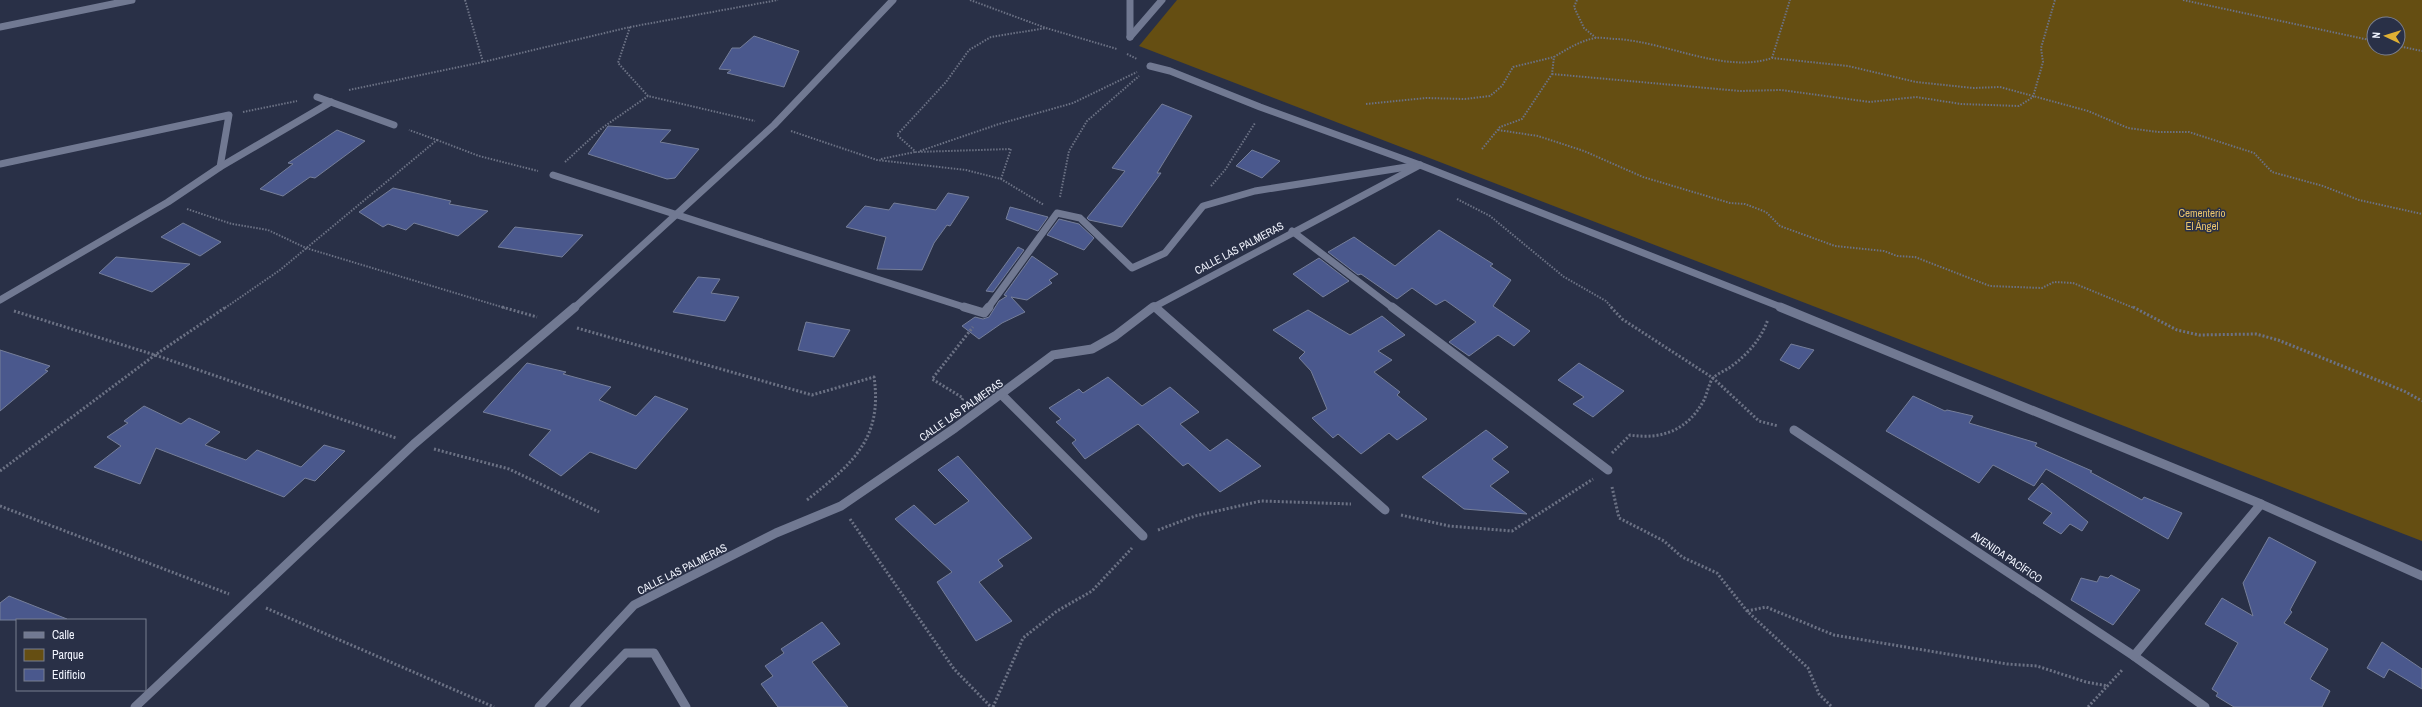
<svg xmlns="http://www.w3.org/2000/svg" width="2422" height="707" viewBox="0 0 2422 707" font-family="'Archivo Narrow',sans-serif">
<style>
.green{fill:#654e12;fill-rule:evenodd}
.building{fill:#4a588d;stroke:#757e99}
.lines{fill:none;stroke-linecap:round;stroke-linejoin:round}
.path-far1{stroke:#6c7285;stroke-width:2;stroke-dasharray:1.5 1.5;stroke-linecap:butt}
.path{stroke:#6c7285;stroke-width:3;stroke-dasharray:2 2;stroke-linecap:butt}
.street-far1{stroke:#717992;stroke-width:7}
.street{stroke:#717992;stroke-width:9}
.labels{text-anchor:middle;stroke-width:3;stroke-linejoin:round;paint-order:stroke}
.park-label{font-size:11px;fill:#ebc56c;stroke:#293047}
.street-label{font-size:11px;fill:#f1f4fe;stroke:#293047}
</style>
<rect width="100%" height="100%" fill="#293047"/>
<path class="green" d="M1177,0H2422V541L1139,46ZM2374,24H2398V48H2374Z"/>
<g class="building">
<polygon points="754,36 799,51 784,87 727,73 731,70 719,69 732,48 740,48"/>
<polygon points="1162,104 1192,116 1157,173 1161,173 1122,227 1089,220 1087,218 1125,171 1112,168"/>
<polygon points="608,126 671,130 660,142 699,149 675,178 667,179 588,154"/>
<polygon points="337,130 365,141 315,178 310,177 283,196 260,189 293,164 288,163"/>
<polygon points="1252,150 1280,161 1262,178 1236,166"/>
<polygon points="393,188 451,201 449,204 488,211 458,236 414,223 406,230 388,224 383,227 359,212"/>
<polygon points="948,193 969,197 950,226 947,225 934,243 922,270 877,269 886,237 846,227 865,206 889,210 894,203 936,210"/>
<polygon points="1010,207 1048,217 1038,231 1006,219"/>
<polygon points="1059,219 1079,224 1094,238 1084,250 1047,235"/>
<polygon points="183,223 221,242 200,256 161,237"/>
<polygon points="515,227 583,235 562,257 498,247"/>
<polygon points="1439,230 1493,264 1490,266 1511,280 1493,306 1530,331 1514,346 1498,335 1469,356 1449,342 1476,322 1445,300 1436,305 1412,288 1397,299 1361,274 1358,275 1328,252 1354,237 1395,266"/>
<polygon points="1018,247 1024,250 993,292 986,291"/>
<polygon points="1032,256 1058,274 1049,280 1052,283 1027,300 1011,297 1025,312 1002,323 979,339 962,326 975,317 983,319 989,317 999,301 1007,296 1004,295"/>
<polygon points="116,257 190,264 152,292 99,273"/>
<polygon points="1319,258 1349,281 1323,297 1293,274"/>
<polygon points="698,277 720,279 711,293 739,297 725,321 673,312"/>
<polygon points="1308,310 1350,335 1382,316 1405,335 1378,351 1392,360 1374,372 1400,392 1397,395 1427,419 1397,440 1389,433 1361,454 1338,434 1333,438 1312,418 1327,409 1311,371 1299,358 1305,352 1273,330"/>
<polygon points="806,322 850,330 834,357 798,350"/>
<polygon points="1791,344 1814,350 1799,369 1780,360"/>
<polygon points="0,350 50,366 45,370 48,371 0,411"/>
<polygon points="527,363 566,372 563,374 611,387 599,400 636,416 655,396 688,409 636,469 590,452 561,476 529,455 551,430 483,412"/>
<polygon points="1579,363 1624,391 1593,417 1573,404 1584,397 1558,380"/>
<polygon points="1108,377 1142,406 1170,387 1199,412 1180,424 1210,451 1227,439 1261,466 1220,492 1188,463 1183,466 1138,424 1085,459 1072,443 1076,440 1056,422 1061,419 1049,408 1079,389 1083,393"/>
<polygon points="1913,396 1945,411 1947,410 1973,416 1969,423 2037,443 2035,446 2092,471 2090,472 2142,500 2144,497 2182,513 2168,539 2046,469 2034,486 1993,465 1979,483 1886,431"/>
<polygon points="144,406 181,424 189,418 220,432 205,445 246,460 257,450 301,467 324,445 345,451 315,481 305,478 284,497 156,448 140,484 94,467 121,446 107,437 128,423 124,421"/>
<polygon points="1486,430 1508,447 1492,459 1509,472 1490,486 1527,514 1464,509 1422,477"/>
<polygon points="958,456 1032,538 998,560 1003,566 979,582 1012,621 976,641 937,582 952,572 895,519 914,505 935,525 969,501 938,470"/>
<polygon points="2042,483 2088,522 2082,531 2070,524 2061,534 2043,523 2052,513 2028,499"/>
<polygon points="2269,537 2316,562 2290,610 2292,612 2284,623 2328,649 2310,679 2330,691 2322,707 2234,707 2216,696 2218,693 2212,689 2238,643 2205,624 2222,598 2253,616 2243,583"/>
<polygon points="2111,575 2140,590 2113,625 2071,600 2081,578 2097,582 2100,576 2108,578"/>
<polygon points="9,596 67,619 66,620 0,620 0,603"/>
<polygon points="822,622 840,644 812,662 848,707 778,707 761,684 773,676 765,666 784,653 781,649"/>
<polygon points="2382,642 2422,669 2422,689 2389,669 2384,678 2367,668"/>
</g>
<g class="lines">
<g class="path-far1">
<polyline points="465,0 483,62"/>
<polyline points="970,0 1046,28 1117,49"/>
<polyline points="1577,0 1574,7 1584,28 1596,38"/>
<polyline points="2183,0 2374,41"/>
<polyline points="630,27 618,63 648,96 755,121"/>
<polyline points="2398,46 2422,51"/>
<polyline points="1127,54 1137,59"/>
<polyline points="1772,58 1790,0"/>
<polyline points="1552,74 1740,91 1781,90 1870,102 1916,97 1961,104 2019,106 2033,97 2043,62 2041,48 2055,0"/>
<polyline points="349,90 483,62 630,27 778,0"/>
<polyline points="1366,104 1426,98 1465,99 1490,96 1502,86 1513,67 1554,57"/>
<polyline points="243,112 297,101"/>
<polyline points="1498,130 1538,136 1584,151 1643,177 1730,203 1745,204 1766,212 1780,226 1835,246 1884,251 1897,256 1915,257 1990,286 2042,288 2054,282 2073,283 2134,308"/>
<polyline points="791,131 877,160 966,170 1001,179 1044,205"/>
<polyline points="437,140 479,156 538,171"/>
<path d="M1482,149L1500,127L1522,119L1552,74L1554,57C1567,49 1580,41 1595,38C1602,37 1610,39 1617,39C1667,42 1724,74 1772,58L1848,66L1916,82L1973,88L2000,87L2088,111L2128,128L2158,132H2189L2254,153L2272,172L2323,186L2359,200L2422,214"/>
<polyline points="920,151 999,124 1073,103 1137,72"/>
<polyline points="881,159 915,152"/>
<polyline points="565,162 602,128 648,96"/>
<polyline points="1001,179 1011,149 916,152 897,135 946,82 969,50 991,37 1046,28"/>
<polyline points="1211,186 1225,170 1255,123"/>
<polyline points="1060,197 1069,151 1087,121 1139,76"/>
<polyline points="1457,199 1490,216 1564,277 1606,301 1612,308"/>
<polyline points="187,209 232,224 268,230 306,248 505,308"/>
<polyline points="225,308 280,270 437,140 409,130"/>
</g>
<g class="path">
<polyline points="502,307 537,317"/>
<polyline points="1611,307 1622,319 1713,378 1759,421 1778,426"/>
<polyline points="2133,307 2177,330 2199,335 2256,334 2278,340 2404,391 2422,401"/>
<polyline points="14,311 155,355 396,438"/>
<path d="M577,328L812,395L874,377C883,439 852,464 807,500"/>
<polyline points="962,400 963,398 932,379 973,327"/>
<polyline points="434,449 509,469 599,512"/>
<path d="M1612,453L1630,435C1662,440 1688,430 1704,400C1707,394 1709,383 1713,378C1717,374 1724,371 1729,368C1747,355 1761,340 1768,319"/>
<polyline points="0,471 155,355 226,307"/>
<polyline points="1612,487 1619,518 1664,541 1682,557 1717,573 1747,611 1808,668 1819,694 1832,707"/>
<polyline points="0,506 229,594"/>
<polyline points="1401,515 1449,526 1512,531 1593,479"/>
<polyline points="850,519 954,669 991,707"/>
<polyline points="1158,530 1195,516 1261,501 1351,504"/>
<polyline points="266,608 494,707"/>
<polyline points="1747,611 1766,607 1834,635 2007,664 2037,666 2086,682 2108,686"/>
<polyline points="993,707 1023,638 1057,611 1092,591 1132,548"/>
<polyline points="2088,707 2123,669"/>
</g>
<g class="street-far1">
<polyline points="1130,0 1130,37"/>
<polyline points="0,27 132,0"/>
<polyline points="1130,37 1162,0"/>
<polyline points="1150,66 1170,71 1260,107 1420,165 1783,308"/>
<polyline points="317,97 394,125"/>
<polyline points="0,164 229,115 220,167 168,202 0,300"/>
<polyline points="220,167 331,102"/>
<polyline points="553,175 967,308"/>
<polyline points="1292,231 1393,308"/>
<polyline points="1154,306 1156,308"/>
<polyline points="574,308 774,125 893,0"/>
<polyline points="988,308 1057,213 1080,218 1132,268 1165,253 1203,206 1255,191 1413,166"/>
<polyline points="1152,308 1420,165"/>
</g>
<g class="street">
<polyline points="964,307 984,313 989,307"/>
<polyline points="1155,307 1385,510"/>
<polyline points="1392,307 1608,470"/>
<polyline points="1780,307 2261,504 2422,576"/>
<polyline points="1002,395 1143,536"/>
<polyline points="1794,430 2134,656 2205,707"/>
<polyline points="2134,656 2261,504"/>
<polyline points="135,707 414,444 575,307"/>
<polyline points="539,707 634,605 776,533 841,506 955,428 1053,355 1092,349 1115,336 1153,307"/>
<polyline points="574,707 626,653 654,653 686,707"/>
</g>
</g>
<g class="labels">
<g class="park-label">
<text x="2202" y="217">Cementerio<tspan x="2202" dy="13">El Ángel</tspan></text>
</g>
<g class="street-label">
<text transform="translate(1239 248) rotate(-28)" y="4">CALLE LAS PALMERAS</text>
<text transform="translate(961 410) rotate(-35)" y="4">CALLE LAS PALMERAS</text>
<text transform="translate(2007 557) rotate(34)" y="4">AVENIDA PACÍFICO</text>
<text transform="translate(682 569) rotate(-27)" y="4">CALLE LAS PALMERAS</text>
</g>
</g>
<rect x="16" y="619" width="130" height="72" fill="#293047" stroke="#797e90"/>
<rect x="24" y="632" width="20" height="6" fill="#717992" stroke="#797e90"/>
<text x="52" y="639" font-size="12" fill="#f1f4fe">Calle</text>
<rect x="24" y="649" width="20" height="12" fill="#654e12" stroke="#797e90"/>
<text x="52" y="659" font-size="12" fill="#f1f4fe">Parque</text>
<rect x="24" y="669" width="20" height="12" fill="#4a588d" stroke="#797e90"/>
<text x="52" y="679" font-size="12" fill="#f1f4fe">Edificio</text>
<g transform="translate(2386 36) rotate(274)"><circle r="19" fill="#293047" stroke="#797e90"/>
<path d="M0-3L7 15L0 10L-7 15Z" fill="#dfb034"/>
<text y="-6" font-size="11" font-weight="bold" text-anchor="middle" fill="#f1f4fe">N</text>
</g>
</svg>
